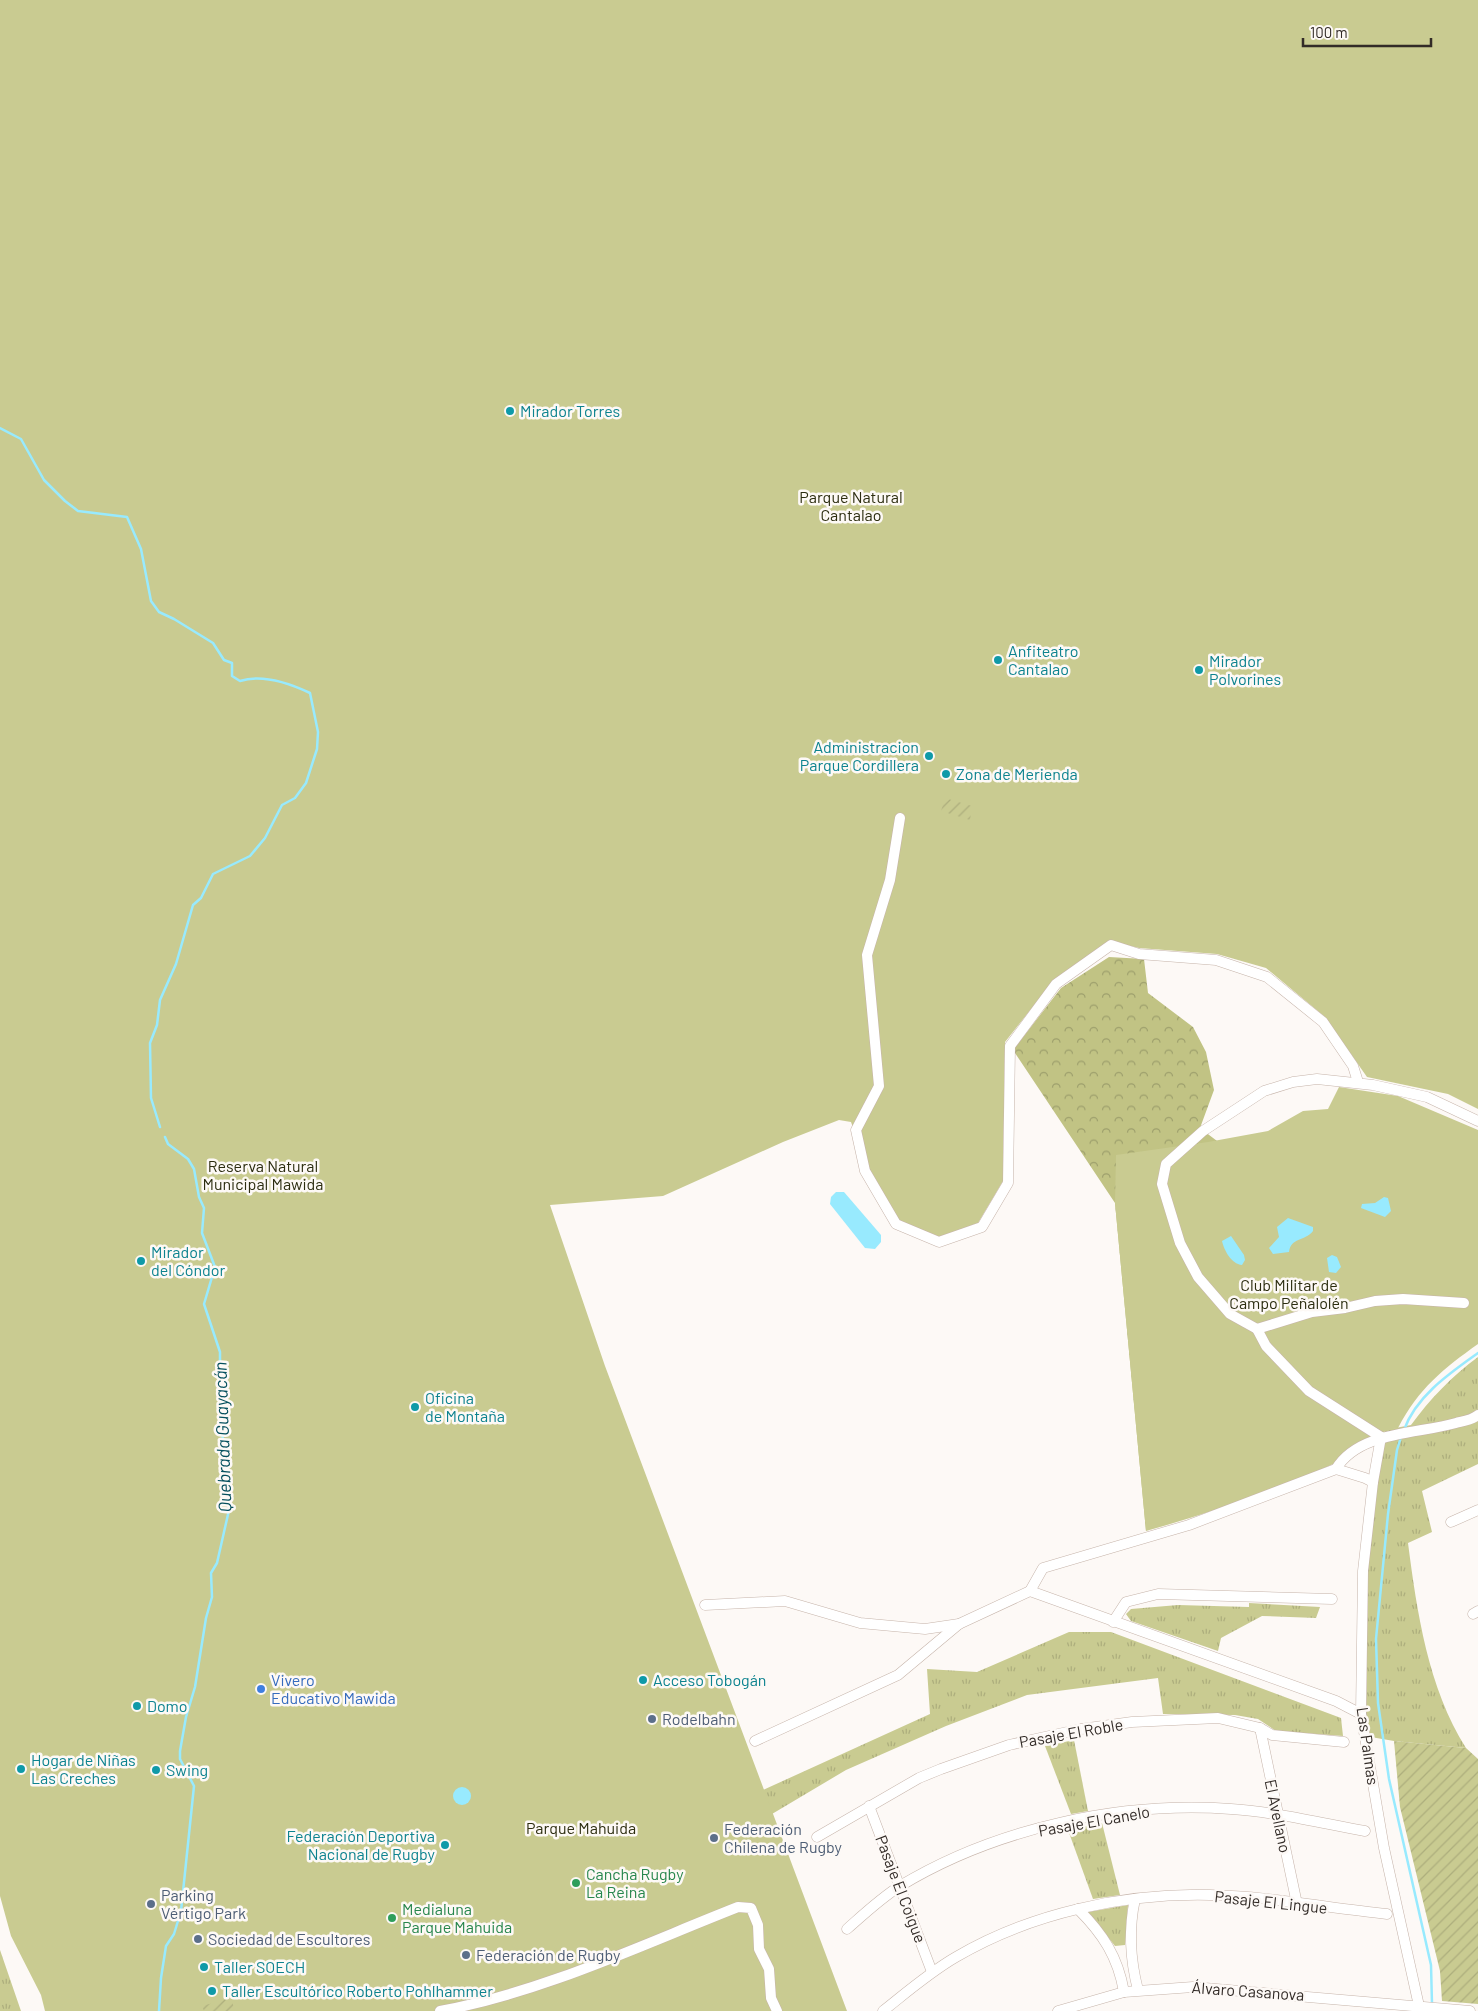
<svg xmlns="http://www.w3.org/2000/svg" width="1478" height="2011" viewBox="0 0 1478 2011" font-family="Barlow,sans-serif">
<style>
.grass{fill:url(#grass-tufts)}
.forest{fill:url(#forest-crowns)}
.park{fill:#c9cb91}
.garden{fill:url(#garden-furrows)}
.water{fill:#98eafe}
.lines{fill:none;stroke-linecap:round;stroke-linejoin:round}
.stream{stroke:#98eafe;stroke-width:2.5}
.minor-casing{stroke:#c6b4aa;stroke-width:11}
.minor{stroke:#fff;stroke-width:10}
.culture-dot{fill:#0f9aa8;stroke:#fdf9f6;stroke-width:2}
.shop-dot{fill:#3f7fe0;stroke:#fdf9f6;stroke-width:2}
.service-dot{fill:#5c6f8a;stroke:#fdf9f6;stroke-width:2}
.leisure-dot{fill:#2e9e5b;stroke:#fdf9f6;stroke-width:2}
.labels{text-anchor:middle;stroke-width:5;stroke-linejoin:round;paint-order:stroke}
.culture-label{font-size:16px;fill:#0d838f;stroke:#fdf9f6;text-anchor:start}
.park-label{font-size:16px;fill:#2c2d10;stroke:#fdf9f6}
.shop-label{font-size:16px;fill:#366cbe;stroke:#fdf9f6;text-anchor:start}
.service-label{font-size:16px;fill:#4e5e75;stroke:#fdf9f6;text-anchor:start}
.street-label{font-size:16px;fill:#322b27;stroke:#fdf9f6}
.leisure-label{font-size:16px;fill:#27864d;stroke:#fdf9f6;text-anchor:start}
.water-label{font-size:18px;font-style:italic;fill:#044f5d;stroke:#fdf9f6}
</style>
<defs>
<pattern id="grass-tufts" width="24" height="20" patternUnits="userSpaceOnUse" patternTransform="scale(1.25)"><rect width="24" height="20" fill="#c9cb91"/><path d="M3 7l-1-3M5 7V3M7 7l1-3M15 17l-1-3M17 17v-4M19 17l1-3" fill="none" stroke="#adae7d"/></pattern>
<pattern id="forest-crowns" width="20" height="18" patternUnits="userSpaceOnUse" patternTransform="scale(1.25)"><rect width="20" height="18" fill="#c1c384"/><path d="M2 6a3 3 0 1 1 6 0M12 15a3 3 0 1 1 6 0" fill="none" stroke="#9d9f6c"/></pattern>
<pattern id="garden-furrows" width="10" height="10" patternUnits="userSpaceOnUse" patternTransform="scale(1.25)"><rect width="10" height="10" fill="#c9cb91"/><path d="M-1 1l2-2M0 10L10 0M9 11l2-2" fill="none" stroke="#adae7d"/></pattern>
</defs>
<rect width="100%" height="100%" fill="#fdf9f6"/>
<g class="grass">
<path d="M1478,1357V1464L1422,1491L1432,1532L1408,1543C1417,1612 1428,1688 1466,1748L1394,1741L1365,1736L1363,1630L1373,1488L1385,1430L1411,1425C1430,1399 1452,1376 1478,1357Z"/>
<polygon points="1249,1603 1320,1607 1316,1618 1262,1616 1221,1638 1218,1651 1131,1621 1126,1614 1131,1609 1178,1605 1249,1607"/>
<polygon points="1069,1632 1111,1632 1341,1718 1343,1736 1276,1731 1258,1719 1235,1715 1163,1714 1158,1678 1027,1695 946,1726 846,1770 772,1814 763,1790 930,1714 927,1669 977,1672"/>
<polygon points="1074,1740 1088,1811 1071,1814 1045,1746"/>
<polygon points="1102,1823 1120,1895 1093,1899 1068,1830"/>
<polygon points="1128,1905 1125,1945 1115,1946 1088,1912"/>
<polygon points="0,1950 21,2011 0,2011"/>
</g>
<polygon class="forest" points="1109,957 1144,959 1148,993 1193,1027 1206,1052 1214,1090 1200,1128 1217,1141 1146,1531 1115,1203 1013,1050 1061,988"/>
<g class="park">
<polygon points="0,0 1478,0 1478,1109 1448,1094 1367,1077 1325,1017 1266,968 1217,954 1139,948 1110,941 1050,985 1005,1042 1003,1181 978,1223 938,1238 898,1220 868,1170 851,1122 839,1120 783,1142 663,1196 550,1205 605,1366 847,2011 45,2011 41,1995 11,1936 0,1896"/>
<path d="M1339,1087L1398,1096L1478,1130V1344C1443,1369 1419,1388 1398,1428C1371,1432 1354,1455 1329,1466C1271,1492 1207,1514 1146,1531L1115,1203L1116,1155L1208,1142L1268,1131L1303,1111L1328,1109Z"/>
</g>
<g class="garden">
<polygon points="945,798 972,806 970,820 941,811"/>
<polygon points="1394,1741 1466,1748 1478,1759 1478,2004 1442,2001 1440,1971 1400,1807"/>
<polygon points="231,1998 235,2011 204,2011 202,2006"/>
</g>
<g class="water">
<polygon points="836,1192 844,1192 881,1235 881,1242 875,1249 865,1248 830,1204 831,1197"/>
<polygon points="1384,1197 1388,1198 1391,1211 1385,1217 1361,1208 1362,1204 1375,1203"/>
<path d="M1288,1218L1313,1227V1231C1304,1242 1291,1237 1289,1252L1273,1254L1269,1248L1279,1237L1277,1227Z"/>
<path d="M1231,1236L1244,1255L1245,1260L1242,1265C1231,1264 1224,1250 1222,1241Z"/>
<polygon points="1332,1255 1337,1257 1341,1267 1336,1273 1329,1272 1327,1258"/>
<circle cx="462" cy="1796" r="9"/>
</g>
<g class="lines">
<g class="stream">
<path d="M0,428L21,439L44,480L65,501L78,511L127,517L141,549L151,601L159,612L174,619L213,643L224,660L232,663V676L240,681C262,674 289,683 310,693L318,732L317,749L306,783L295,798L282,805L265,838L250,856L213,874L201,898L193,905L176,964L160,1000L157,1025L150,1043L151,1098L160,1127"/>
<path d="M1404,1430C1416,1396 1450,1373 1478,1353"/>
<polyline points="1401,1437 1397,1450 1388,1514 1376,1639 1378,1703 1389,1779 1431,1965 1432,2004"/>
<polyline points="159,2011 161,1978 166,1946 174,1934 181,1911 194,1786 180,1759 180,1751 186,1717 195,1687 206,1618 212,1597 211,1573 217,1563 229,1510 224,1482 222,1415 220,1393 220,1352 204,1304 215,1267 202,1233 204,1208 199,1197 194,1169 188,1159 168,1144 165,1137"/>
</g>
<g class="minor-casing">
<g id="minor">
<polyline points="900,818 890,880 867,955 879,1086 856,1130 865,1171 896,1224 939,1242 982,1227 1008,1183 1010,1046 1056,984 1111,945 1139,954 1216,960 1267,977 1323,1022 1353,1066 1358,1082"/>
<polyline points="1257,1329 1312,1312 1345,1308 1375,1301 1403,1299 1464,1303"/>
<polyline points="1381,1437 1309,1391 1266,1346 1257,1329 1230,1314 1198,1277 1180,1243 1162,1184 1166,1164 1203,1131 1264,1091 1293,1082 1317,1079 1373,1085 1427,1097 1478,1121"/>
<polyline points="1381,1437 1373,1482 1363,1571 1361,1714 1384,1848 1419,2006"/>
<path d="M1336,1469C1359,1431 1418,1434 1456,1423C1464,1421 1472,1420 1478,1415"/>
<polyline points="1451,1522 1478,1510"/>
<polyline points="1030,1591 1043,1568 1189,1525 1336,1469 1365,1478 1373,1482"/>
<polyline points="705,1605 785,1601 860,1623 925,1629 959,1624 1030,1591 1336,1701 1361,1714"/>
<polyline points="1473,1614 1478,1611"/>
<polyline points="1113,1622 1126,1602 1158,1594 1332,1599"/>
<polyline points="1260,1728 1297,1904"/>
<polyline points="755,1741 898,1675 959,1624"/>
<polyline points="869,1806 932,1972"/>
<polyline points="817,1837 919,1778 941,1769 1009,1745 1081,1729 1132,1722 1218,1718 1260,1728 1272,1735 1344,1742"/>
<path d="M1135,1899C1128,1931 1130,1959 1138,1990"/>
<path d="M1078,1909C1103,1934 1118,1957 1124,1992"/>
<path d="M847,1929C864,1914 881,1898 900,1886C996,1828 1120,1801 1231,1809C1276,1812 1321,1823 1365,1831"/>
<path d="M440,2011C543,1992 641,1945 738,1907L751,1908L758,1925L759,1949L769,1969L771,1998L777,2011"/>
<path d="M883,2011C907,1992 930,1972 956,1957C1031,1913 1124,1893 1210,1895C1268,1896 1328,1908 1387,1914"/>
<polyline points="1058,2011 1124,1992 1193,1987 1470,2011"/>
</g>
</g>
<use href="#minor" class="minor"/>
</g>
<g class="culture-dot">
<circle cx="510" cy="411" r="5"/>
<circle cx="998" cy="660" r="5"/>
<circle cx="1199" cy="670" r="5"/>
<circle cx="929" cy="756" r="5"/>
<circle cx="946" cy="774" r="5"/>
<circle cx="141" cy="1261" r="5"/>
<circle cx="415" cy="1407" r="5"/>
<circle cx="643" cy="1680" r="5"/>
<circle cx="137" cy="1706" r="5"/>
<circle cx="21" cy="1769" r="5"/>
<circle cx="156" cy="1770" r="5"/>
<circle cx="445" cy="1845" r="5"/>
<circle cx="204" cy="1967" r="5"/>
<circle cx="212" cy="1991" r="5"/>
</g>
<circle class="shop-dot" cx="261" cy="1689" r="5"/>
<g class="service-dot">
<circle cx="652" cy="1719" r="5"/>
<circle cx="714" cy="1838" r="5"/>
<circle cx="151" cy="1904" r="5"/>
<circle cx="198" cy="1939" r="5"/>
<circle cx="466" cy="1955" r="5"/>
</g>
<g class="leisure-dot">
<circle cx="576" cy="1883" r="5"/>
<circle cx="392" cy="1918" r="5"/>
</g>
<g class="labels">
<g class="culture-label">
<text x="520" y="417">Mirador Torres</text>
<text x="1008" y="657">Anfiteatro<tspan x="1008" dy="18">Cantalao</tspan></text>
<text x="1209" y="667">Mirador<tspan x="1209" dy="18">Polvorines</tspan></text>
<text x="919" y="753" text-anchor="end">Administracion<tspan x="919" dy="18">Parque Cordillera</tspan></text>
<text x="956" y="780">Zona de Merienda</text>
<text x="151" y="1258">Mirador<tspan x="151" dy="18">del Cóndor</tspan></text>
<text x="425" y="1404">Oficina<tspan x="425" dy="18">de Montaña</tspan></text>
<text x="653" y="1686">Acceso Tobogán</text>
<text x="147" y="1712">Domo</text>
<text x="31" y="1766">Hogar de Niñas<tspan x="31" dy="18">Las Creches</tspan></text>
<text x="166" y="1776">Swing</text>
<text x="435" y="1842" text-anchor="end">Federación Deportiva<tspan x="435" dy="18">Nacional de Rugby</tspan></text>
<text x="214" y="1973">Taller SOECH</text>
<text x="222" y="1997">Taller Escultórico Roberto Pohlhammer</text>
</g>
<g class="park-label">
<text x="851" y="503">Parque Natural<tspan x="851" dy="18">Cantalao</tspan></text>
<text x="263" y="1172">Reserva Natural<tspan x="263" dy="18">Municipal Mawida</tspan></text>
<text x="1289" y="1291">Club Militar de<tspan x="1289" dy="18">Campo Peñalolén</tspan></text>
<text x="581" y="1834">Parque Mahuida</text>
</g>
<g class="shop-label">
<text x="271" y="1686">Vivero<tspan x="271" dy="18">Educativo Mawida</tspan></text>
</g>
<g class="service-label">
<text x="662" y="1725">Rodelbahn</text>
<text x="724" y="1835">Federación<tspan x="724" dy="18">Chilena de Rugby</tspan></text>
<text x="161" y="1901">Parking<tspan x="161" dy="18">Vértigo Park</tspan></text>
<text x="208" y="1945">Sociedad de Escultores</text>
<text x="476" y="1961">Federación de Rugby</text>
</g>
<g class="street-label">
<text transform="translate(1071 1733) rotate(-10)" y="6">Pasaje El Roble</text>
<text transform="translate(1368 1746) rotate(82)" y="6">Las Palmas</text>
<text transform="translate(1278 1816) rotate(78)" y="6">El Avellano</text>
<text transform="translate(1094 1821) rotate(-10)" y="6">Pasaje El Canelo</text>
<text transform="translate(901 1889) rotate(69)" y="6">Pasaje El Coigue</text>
<text transform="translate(1271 1902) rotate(6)" y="6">Pasaje El Lingue</text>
<text transform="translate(1248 1991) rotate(4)" y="6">Álvaro Casanova</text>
</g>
<g class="leisure-label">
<text x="586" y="1880">Cancha Rugby<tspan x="586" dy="18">La Reina</tspan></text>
<text x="402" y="1915">Medialuna<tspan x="402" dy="18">Parque Mahuida</tspan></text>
</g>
<g class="water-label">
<text transform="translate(223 1437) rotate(-92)" y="6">Quebrada Guayacán</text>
</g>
</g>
<path d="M1303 38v8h128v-8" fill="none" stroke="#322b27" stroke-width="2.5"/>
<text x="1310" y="38" font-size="15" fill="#322b27" stroke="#fdf9f6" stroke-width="4" paint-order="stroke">100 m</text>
</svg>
